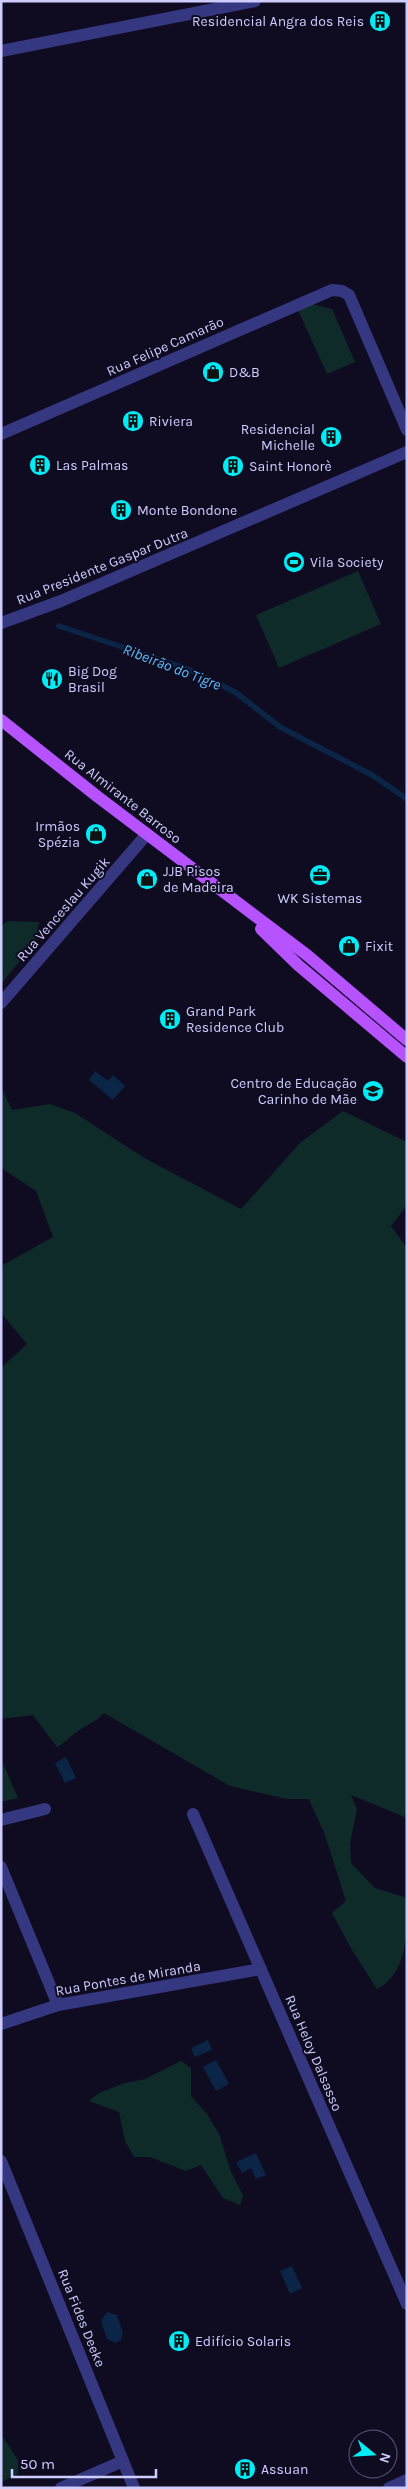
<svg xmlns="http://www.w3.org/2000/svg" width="408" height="2489" viewBox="0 0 408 2489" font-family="Karla,sans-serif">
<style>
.green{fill:#0f2b29}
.water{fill:#0b2546}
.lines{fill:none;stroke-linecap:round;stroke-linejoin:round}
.stream{stroke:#0b2546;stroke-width:5.5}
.minor{stroke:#363781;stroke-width:12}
.major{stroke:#b653ff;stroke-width:12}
.labels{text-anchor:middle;stroke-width:4;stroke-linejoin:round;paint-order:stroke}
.poi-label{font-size:14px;fill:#cfccff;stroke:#0f0c21;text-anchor:start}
.street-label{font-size:14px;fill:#cfccff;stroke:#0f0c21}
.water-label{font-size:15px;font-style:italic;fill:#5abcff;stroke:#0f0c21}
</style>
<rect width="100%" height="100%" fill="#0f0c21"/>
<g class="green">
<polygon points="312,304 332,309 355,362 327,374 298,310"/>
<polygon points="358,571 381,624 279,668 256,615"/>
<polygon points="8,921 39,922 36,941 1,984 1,926"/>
<path d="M1,1087L12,1110L50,1104L75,1113L146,1159L241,1209L301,1142L343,1111L407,1142V1205L391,1226L407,1248V1818L351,1795L357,1809L350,1844L351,1863L375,1888L407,1898C407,1933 408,1973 377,1989L352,1950L332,1913L346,1901L325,1835L309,1799H287L230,1786L104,1713C95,1723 87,1724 77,1732C70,1736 65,1743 57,1747L33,1715L1,1719V1368L27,1344L1,1313V1266L53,1237L36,1191L1,1168Z"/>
<polygon points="1,1759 18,1798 1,1802"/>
<polygon points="181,2061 191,2068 191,2096 207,2114 219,2134 231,2172 243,2195 240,2205 223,2198 201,2165 186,2171 150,2157 134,2157 125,2141 119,2112 89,2101 99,2093 125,2083 145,2079"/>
<polygon points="1,2434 18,2460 18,2474 1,2482"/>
</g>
<g class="water">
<polygon points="95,1071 108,1081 113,1075 125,1086 113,1100 89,1080"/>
<polygon points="66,1757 76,1778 65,1783 55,1763"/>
<polygon points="208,2040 212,2050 195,2057 191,2048"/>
<polygon points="216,2060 229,2084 216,2091 203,2067"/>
<polygon points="256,2153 266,2175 256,2179 251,2168 242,2173 236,2162"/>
<polygon points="292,2266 302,2288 290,2294 280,2271"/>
<polygon points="107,2312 117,2315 123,2333 121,2340 116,2343 107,2339 101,2321"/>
</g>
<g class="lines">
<polyline class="stream" points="59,626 188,669 235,692 280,727 372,775 407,799"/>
<g class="minor">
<polyline points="1,51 255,1"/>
<polyline points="1,434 332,290 342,291 349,295 407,430"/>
<polyline points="1,623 61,601 407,452"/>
<polyline points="1,1003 147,834"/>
<polyline points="193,1814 407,2304"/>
<polyline points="1,1820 45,1809"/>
<polyline points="1,1867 58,2005"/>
<polyline points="1,2024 58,2005 261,1969"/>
<polyline points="1,2161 134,2488"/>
<polyline points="61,2488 123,2461"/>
<polyline points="389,2488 407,2480"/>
</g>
<g class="major">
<polyline points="1,720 98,797 307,955 407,1040"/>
<polyline points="261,929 298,965 407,1057"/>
</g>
</g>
<defs>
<g id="building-disc" transform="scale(1.125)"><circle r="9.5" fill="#00ecf7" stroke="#0f0c21"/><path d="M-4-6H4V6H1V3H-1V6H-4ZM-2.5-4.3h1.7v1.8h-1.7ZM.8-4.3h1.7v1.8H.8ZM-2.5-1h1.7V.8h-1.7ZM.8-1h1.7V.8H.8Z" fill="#111"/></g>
<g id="shop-disc" transform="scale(1.125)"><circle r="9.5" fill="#00ecf7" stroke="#0f0c21"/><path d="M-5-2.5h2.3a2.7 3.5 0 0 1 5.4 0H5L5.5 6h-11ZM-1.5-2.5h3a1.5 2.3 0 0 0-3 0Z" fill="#111"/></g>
<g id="stadium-disc" transform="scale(1.125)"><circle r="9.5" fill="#00ecf7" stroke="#0f0c21"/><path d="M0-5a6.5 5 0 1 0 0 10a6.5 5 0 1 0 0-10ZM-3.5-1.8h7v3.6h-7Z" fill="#111"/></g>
<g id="restaurant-disc" transform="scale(1.125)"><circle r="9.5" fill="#00ecf7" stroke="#0f0c21"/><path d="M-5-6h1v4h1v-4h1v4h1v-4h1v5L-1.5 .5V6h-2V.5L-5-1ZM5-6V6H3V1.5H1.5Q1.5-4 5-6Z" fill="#111"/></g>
<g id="office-disc" transform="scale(1.125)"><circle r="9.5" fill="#00ecf7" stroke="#0f0c21"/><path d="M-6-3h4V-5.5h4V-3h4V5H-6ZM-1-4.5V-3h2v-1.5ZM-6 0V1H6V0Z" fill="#111"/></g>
<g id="school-disc" transform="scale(1.125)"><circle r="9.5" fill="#00ecf7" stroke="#0f0c21"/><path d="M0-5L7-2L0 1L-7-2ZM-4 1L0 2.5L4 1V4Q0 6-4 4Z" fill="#111"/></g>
</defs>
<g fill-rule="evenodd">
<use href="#building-disc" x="380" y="21"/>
<use href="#shop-disc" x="213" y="372"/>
<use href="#building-disc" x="133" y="421"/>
<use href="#building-disc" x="331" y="437"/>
<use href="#building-disc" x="40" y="465"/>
<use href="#building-disc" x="233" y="466"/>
<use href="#building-disc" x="121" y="510"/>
<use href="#stadium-disc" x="294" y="562"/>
<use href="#restaurant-disc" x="52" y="679"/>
<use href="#shop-disc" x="96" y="834"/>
<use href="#office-disc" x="320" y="875"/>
<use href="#shop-disc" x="147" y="879"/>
<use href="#shop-disc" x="349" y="946"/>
<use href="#building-disc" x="170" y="1019"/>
<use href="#school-disc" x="373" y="1091"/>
<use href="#building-disc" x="179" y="2341"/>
<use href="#building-disc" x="245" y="2469"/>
</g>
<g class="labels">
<g class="poi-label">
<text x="364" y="26" text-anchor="end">Residencial Angra dos Reis</text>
<text x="229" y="377">D&amp;B</text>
<text x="149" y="426">Riviera</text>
<text x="315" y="434" text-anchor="end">Residencial<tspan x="315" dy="16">Michelle</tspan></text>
<text x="56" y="470">Las Palmas</text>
<text x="249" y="471">Saint Honorè</text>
<text x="137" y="515">Monte Bondone</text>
<text x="310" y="567">Vila Society</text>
<text x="68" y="676">Big Dog<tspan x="68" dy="16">Brasil</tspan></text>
<text x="80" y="831" text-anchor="end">Irmãos<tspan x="80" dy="16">Spézia</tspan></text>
<text x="163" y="876">JJB Pisos<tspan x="163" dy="16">de Madeira</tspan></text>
<text x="320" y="903" text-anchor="middle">WK Sistemas</text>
<text x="365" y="951">Fixit</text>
<text x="186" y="1016">Grand Park<tspan x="186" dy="16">Residence Club</tspan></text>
<text x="357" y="1088" text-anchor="end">Centro de Educação<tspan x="357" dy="16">Carinho de Mãe</tspan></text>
<text x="195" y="2346">Edifício Solaris</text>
<text x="261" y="2474">Assuan</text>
</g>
<g class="street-label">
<text transform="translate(165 346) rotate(-24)" y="5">Rua Felipe Camarão</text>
<text transform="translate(102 566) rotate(-22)" y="5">Rua Presidente Gaspar Dutra</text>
<text transform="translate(123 796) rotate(38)" y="5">Rua Almirante Barroso</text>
<text transform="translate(63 909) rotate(-49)" y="5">Rua Venceslau Kugik</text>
<text transform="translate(128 1978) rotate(-10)" y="5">Rua Pontes de Miranda</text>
<text transform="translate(314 2053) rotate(67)" y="5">Rua Heloy Dalsasso</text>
<text transform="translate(82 2318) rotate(68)" y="5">Rua Fides Deeke</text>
</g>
<g class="water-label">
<text transform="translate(172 667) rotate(21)" y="5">Ribeirão do Tigre</text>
</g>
</g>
<rect width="408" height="2489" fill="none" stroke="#cfccff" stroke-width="5"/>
<g transform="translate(373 2454) rotate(108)"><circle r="24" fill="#0f0c21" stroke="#5c597a"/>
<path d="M0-4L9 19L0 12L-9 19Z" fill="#00ecf7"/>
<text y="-8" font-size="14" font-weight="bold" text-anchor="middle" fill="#cfccff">N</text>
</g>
<path d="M12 2469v8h144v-8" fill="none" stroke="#cfccff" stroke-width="2.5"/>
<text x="20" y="2469" font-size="15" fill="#cfccff" stroke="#0f0c21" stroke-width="4" paint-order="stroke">50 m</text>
</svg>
